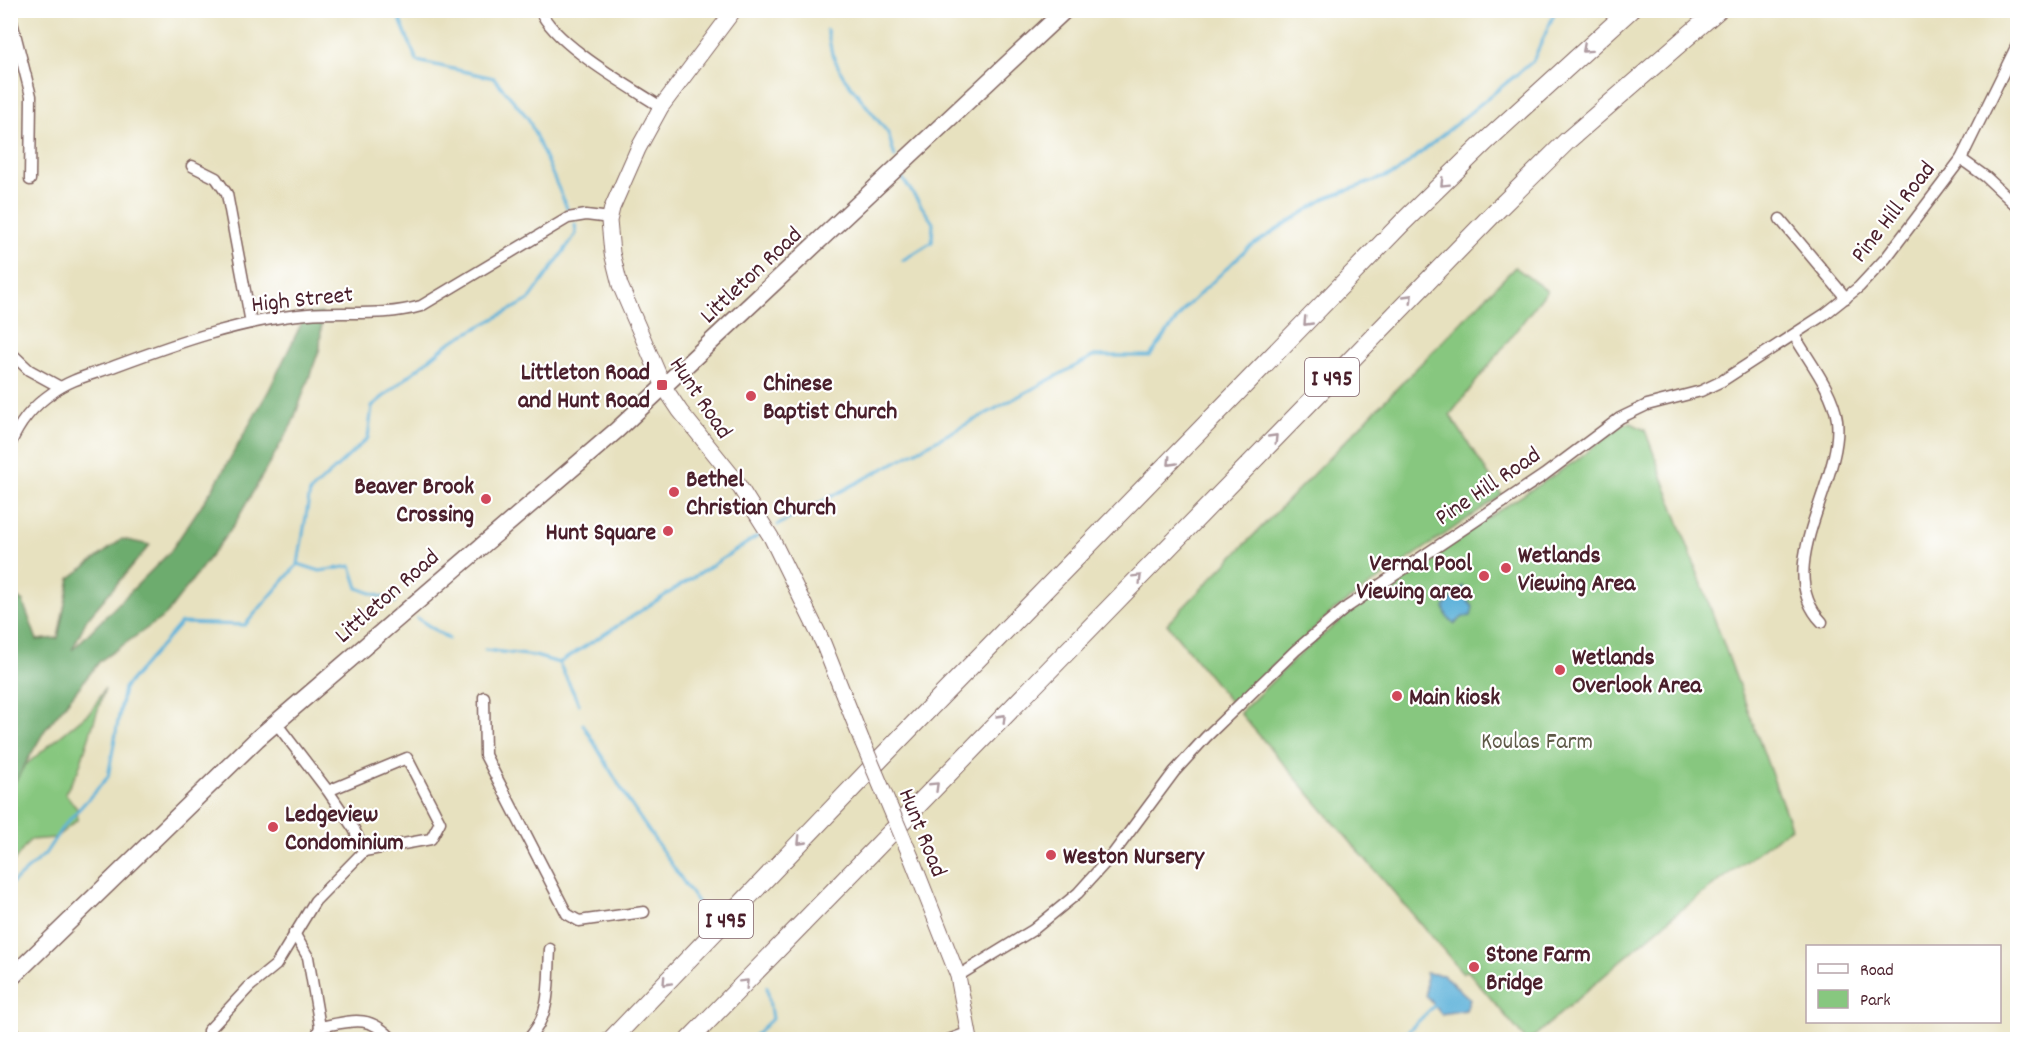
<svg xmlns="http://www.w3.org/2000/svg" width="2028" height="1050" viewBox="0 0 2028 1050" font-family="Dekko,sans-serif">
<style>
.green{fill:#87c77f;stroke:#687355;stroke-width:1.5}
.forest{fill:#6dac6e;stroke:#5c664c;stroke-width:1.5}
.water{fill:#5eb2da;stroke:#546882;stroke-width:1.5}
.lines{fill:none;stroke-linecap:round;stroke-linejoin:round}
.stream{stroke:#5eb2da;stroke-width:3}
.street-casing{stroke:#81635f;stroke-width:13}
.secondary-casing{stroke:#81635f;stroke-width:17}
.primary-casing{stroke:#81635f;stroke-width:19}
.highway-casing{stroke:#81635f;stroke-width:20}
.street{stroke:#fff;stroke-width:10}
.secondary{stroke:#fff;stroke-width:15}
.primary{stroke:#fff;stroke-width:16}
.highway{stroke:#fff;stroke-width:18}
.secondary-bridge-casing{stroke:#81635f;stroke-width:17;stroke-linecap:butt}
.secondary-bridge{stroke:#fff;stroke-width:15}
.oneway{stroke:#ae9aa0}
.poi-dot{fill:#d1495b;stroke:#fff;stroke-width:2}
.labels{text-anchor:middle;stroke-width:4.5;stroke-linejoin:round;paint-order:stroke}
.shield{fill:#fff;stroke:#80626b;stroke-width:1.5}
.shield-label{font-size:22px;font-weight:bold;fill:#4a1f2b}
.street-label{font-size:24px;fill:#4a1f2b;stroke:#fff}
.poi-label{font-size:24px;font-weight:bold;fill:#4a1f2b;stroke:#fff;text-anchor:start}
.park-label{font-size:24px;fill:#5f5a48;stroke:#fff}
</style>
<rect width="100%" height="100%" fill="#fff"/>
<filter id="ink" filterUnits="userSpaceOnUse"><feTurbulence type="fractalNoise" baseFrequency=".0167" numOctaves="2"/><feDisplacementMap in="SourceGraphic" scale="12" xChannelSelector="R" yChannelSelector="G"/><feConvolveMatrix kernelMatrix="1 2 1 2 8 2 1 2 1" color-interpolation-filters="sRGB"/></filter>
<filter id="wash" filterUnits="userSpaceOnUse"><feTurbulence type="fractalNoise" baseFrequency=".008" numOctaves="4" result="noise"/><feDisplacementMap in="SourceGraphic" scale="24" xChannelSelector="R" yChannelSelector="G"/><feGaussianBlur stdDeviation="1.35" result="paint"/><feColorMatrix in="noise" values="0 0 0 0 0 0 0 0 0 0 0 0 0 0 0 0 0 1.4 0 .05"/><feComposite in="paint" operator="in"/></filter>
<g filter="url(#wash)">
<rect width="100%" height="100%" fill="#e7e1bf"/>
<g class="green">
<polygon points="1515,267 1547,291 1450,415 1502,495 1333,611 1232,704 1167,624"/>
<polygon points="1631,423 1645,430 1791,827 1672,917 1531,1039 1525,1039 1467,970 1463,973 1240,713 1295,659 1342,619 1461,535 1574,462 1622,425"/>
<polygon points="105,688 78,771 65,793 78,810 77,820 55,838 30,840 11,865 11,777 92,710"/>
</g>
<polygon class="forest" points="322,313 320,348 292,424 234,525 166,615 100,661 45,730 11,789 11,593 23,602 37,640 58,638 70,578 122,539 150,545 87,619 72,650 170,552 215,485 269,390 306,314"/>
<g class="water">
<polygon points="1463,586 1468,602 1473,607 1471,616 1463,617 1455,624 1447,617 1444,607"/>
<polygon points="1426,973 1443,975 1470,999 1466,1010 1441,1014 1426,995"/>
</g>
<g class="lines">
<g class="stream">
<polyline points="396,10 417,61 494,78 528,118 567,208"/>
<polyline points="827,30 832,54 843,76 888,133 895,157"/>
<polyline points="901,176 933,223 932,242 903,260"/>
<polyline points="778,525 1094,356 1150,356 1186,307 1248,248 1326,198 1396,173 1533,61 1556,10"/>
<polyline points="298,564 320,571 351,566 358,588 395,602"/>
<polyline points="417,618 449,639"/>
<polyline points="485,650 535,656 559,663 579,704"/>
<polyline points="559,663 758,536"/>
<polyline points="583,724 629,802 704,912"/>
<polyline points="10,885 45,854 62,828 108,777 124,688 181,623 245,625 298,564 310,492 368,438 372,406 449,343 529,300 576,234 575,224"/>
<polyline points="750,1040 772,1019 767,987"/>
<polyline points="1399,1040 1436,1004"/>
</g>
</g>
</g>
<g filter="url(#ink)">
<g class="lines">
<g class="street-casing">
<g id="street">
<path d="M540,10C555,45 629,86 661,107"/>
<polyline points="10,14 31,96 30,180"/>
<polyline points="1961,159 1986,177 2018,207"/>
<polyline points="192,166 216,178 227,194 251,323"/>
<polyline points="1780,219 1846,298"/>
<path d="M1794,335C1808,360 1833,390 1837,420C1844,482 1770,568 1822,622"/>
<polyline points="10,352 29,370 60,387"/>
<path d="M10,445C19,423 33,406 52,393C70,379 94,374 115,366C177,343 241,320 308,314C345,311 384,317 421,306L568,218L586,215L610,218"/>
<polyline points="484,697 485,755 567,914 579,921 644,912"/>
<polyline points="276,723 328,791 407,758 440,822 431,839 364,851 354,829 328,791"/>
<polyline points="294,933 308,957 320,1027"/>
<polyline points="958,976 1033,930 1078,893 1113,854 1174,772 1206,737 1296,650 1347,607 1544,475 1620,418 1647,405 1701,391 1722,381 1825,314 1859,287 1886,258 1961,159 2018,43"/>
<polyline points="10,1026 17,1040"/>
<polyline points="208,1040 208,1031 249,987 276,965 315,901 364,851"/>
<path d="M315,1040L320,1027C351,1021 369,1013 393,1040"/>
<path d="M527,1040C552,1016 548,981 550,949"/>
<polyline points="948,1040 970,1032"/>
</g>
</g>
<g class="secondary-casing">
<g id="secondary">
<polyline points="734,10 661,107 638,149 612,208 609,221 612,253 620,285 664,387 680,411 734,478 771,537 823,643 862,741"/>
<polyline points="911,857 958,976 970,1040"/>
</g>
</g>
<g class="primary-casing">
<polyline id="primary" points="10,979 257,739 617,430 1065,10"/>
</g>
<g class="highway-casing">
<g id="highway">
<polyline points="611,1040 881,758 1403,222 1485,142 1630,10"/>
<polyline points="689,1040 1494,213 1567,141 1718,10"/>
</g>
</g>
<use href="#street" class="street"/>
<use href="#secondary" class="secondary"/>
<use href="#primary" class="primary"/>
<use href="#highway" class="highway"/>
<g class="secondary-bridge-casing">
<polyline id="secondary-bridge" points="862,741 911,857"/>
</g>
<use href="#secondary-bridge" class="secondary-bridge"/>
</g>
<defs><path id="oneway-chevron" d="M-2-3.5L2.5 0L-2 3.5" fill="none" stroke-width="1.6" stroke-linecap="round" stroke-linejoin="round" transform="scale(1.5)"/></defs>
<g class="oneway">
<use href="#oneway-chevron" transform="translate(1586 49) rotate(138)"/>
<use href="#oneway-chevron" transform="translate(1444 183) rotate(135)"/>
<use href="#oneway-chevron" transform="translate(1409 298) rotate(-46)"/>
<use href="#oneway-chevron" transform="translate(1307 322) rotate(134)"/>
<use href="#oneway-chevron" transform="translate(1274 438) rotate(-46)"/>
<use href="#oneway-chevron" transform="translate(1171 462) rotate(134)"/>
<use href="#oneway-chevron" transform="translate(1138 578) rotate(-45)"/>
<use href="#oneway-chevron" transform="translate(1002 718) rotate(-46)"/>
<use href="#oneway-chevron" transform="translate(935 786) rotate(-44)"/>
<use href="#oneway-chevron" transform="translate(801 841) rotate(134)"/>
<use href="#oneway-chevron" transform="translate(666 982) rotate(133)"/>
<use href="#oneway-chevron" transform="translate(745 983) rotate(-45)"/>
</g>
</g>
<g class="poi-dot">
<rect x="656" y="379" width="12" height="12" rx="3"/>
<circle cx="751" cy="396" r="6"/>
<circle cx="674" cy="492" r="6"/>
<circle cx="486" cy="499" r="6"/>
<circle cx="668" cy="531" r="6"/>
<circle cx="1506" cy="568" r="6"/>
<circle cx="1484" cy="576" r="6"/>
<circle cx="1560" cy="670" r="6"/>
<circle cx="1397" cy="696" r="6"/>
<circle cx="273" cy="827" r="6"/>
<circle cx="1051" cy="855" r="6"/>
<circle cx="1474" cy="967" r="6"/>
</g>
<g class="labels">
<g class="shield">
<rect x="1305" y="358" width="54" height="38" rx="4.5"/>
<rect x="699" y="900" width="54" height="38" rx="4.5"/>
</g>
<g class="shield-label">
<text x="1332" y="385">I 495</text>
<text x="726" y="927">I 495</text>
</g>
<g class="street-label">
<text transform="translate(1892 211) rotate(-52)" y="8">Pine Hill Road</text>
<text transform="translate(750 274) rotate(-43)" y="8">Littleton Road</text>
<text transform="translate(302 298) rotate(-6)" y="8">High Street</text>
<text transform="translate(702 397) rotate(56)" y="8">Hunt Road</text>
<text transform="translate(1487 485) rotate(-34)" y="8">Pine Hill Road</text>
<text transform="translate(386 595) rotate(-41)" y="8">Littleton Road</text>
<text transform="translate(924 832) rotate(68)" y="8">Hunt Road</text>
</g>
<g class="poi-label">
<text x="650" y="379" text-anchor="end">Littleton Road<tspan x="650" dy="28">and Hunt Road</tspan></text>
<text x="763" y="390">Chinese<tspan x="763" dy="28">Baptist Church</tspan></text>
<text x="686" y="486">Bethel<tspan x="686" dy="28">Christian Church</tspan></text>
<text x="474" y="493" text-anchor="end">Beaver Brook<tspan x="474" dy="28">Crossing</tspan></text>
<text x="656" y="539" text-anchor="end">Hunt Square</text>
<text x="1518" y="562">Wetlands<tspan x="1518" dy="28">Viewing Area</tspan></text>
<text x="1472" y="570" text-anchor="end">Vernal Pool<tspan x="1472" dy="28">Viewing area</tspan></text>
<text x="1572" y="664">Wetlands<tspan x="1572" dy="28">Overlook Area</tspan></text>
<text x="1409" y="704">Main kiosk</text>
<text x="285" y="821">Ledgeview<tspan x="285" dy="28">Condominium</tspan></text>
<text x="1063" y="863">Weston Nursery</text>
<text x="1486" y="961">Stone Farm<tspan x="1486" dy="28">Bridge</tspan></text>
</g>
<g class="park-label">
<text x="1537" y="748">Koulas Farm</text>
</g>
</g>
<rect width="2028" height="1050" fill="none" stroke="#fff" stroke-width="36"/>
<rect x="1806" y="945" width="195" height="78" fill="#ffffff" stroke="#b7a5aa" stroke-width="1.5"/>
<rect x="1818" y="964" width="30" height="9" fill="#ffffff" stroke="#b7a5aa" stroke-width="1.5"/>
<text x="1860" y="975" font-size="18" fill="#4a1f2b">Road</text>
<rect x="1818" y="990" width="30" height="18" fill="#87c77f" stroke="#b7a5aa" stroke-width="1.5"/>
<text x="1860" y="1005" font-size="18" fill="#4a1f2b">Park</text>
</svg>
